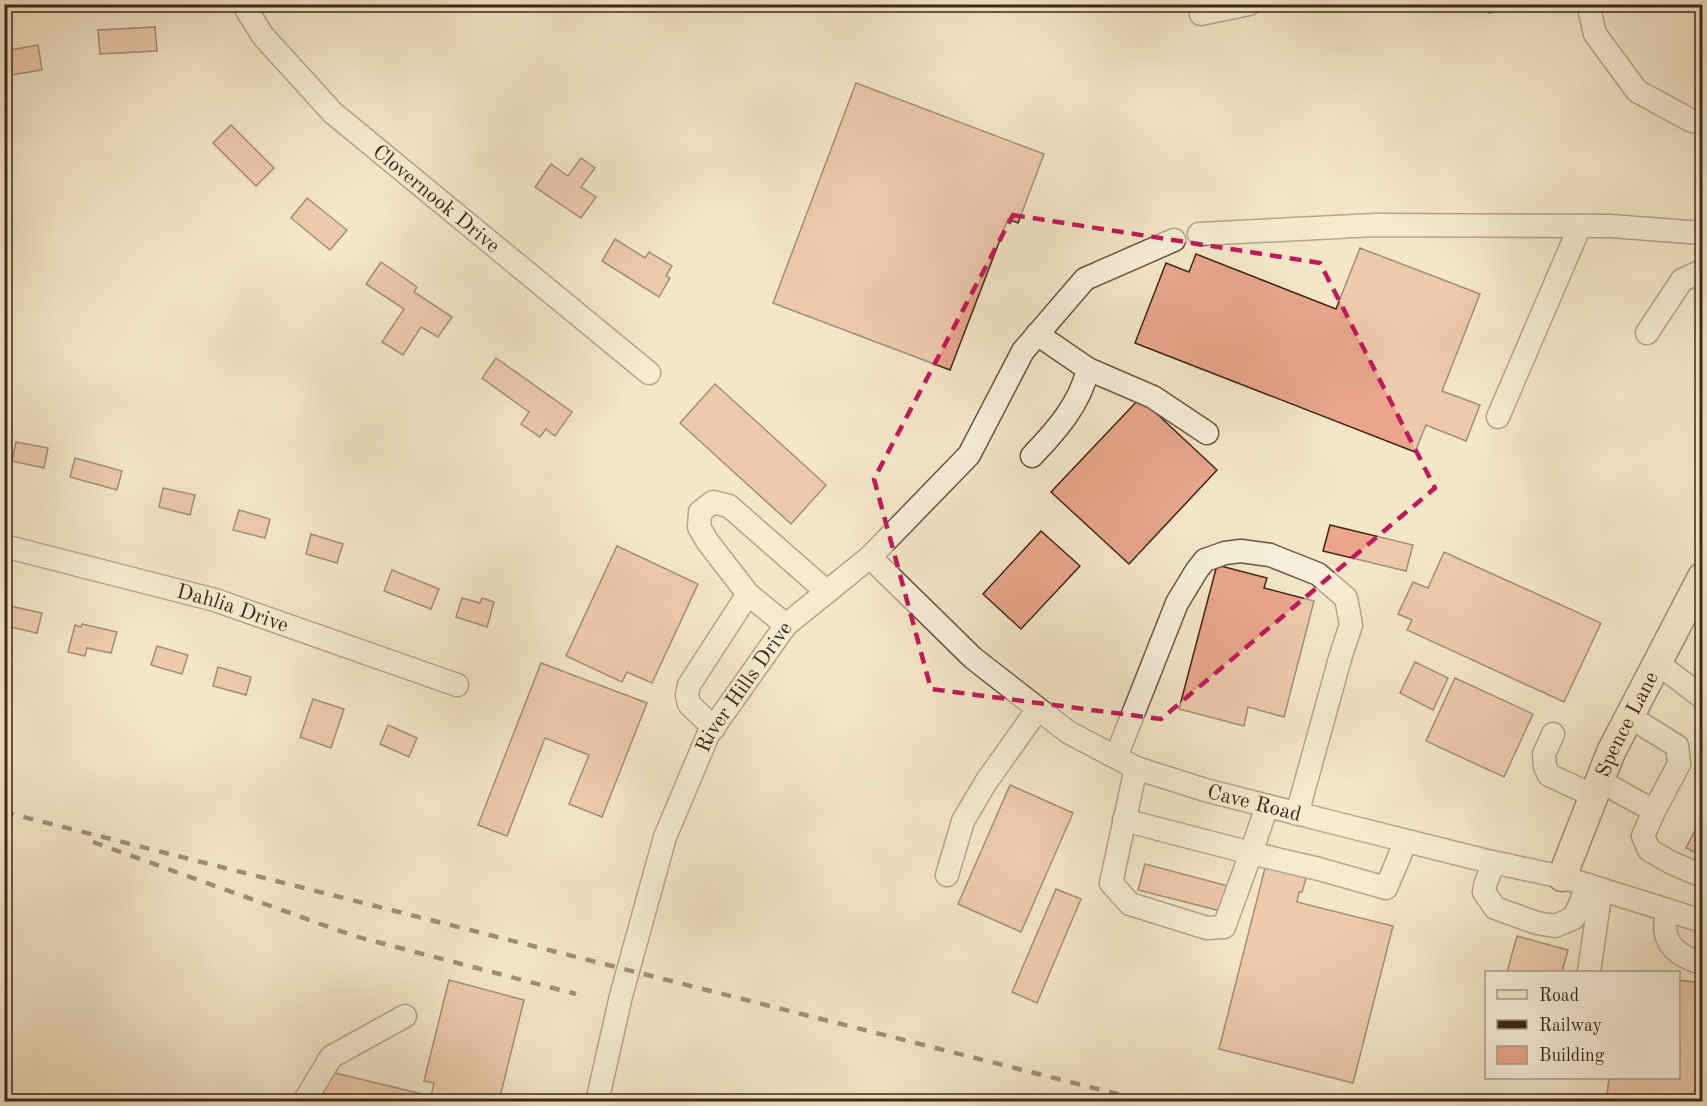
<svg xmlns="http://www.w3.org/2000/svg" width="1707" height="1106" viewBox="0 0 1707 1106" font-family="'Old Standard TT',serif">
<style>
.building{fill:#e9a68d;stroke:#3f2617;stroke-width:1.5}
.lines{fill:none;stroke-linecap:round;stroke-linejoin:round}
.minor-casing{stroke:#6c5643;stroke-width:25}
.major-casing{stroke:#3f2617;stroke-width:31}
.minor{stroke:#f7efdb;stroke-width:22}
.major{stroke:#f3e7c8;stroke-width:28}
.rail{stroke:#3f2617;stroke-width:4.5;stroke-dasharray:10 10;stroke-linecap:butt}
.marked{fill:none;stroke:#c2185b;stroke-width:4.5;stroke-dasharray:12 8;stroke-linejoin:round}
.labels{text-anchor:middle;stroke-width:6;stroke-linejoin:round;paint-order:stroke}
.street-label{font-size:21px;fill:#3f2617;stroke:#f7efdb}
</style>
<rect width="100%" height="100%" fill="#f3e7c8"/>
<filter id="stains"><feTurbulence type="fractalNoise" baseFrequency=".00333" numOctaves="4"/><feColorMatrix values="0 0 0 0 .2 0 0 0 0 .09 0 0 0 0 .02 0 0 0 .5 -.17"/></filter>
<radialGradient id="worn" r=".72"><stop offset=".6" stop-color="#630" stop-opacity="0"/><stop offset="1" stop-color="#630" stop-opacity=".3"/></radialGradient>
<g class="building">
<polygon points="1488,4 1533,4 1533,5 1489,13"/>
<polygon points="155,27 157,51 100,54 98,30"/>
<polygon points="38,45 42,70 4,76 4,51"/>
<polygon points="856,83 1044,154 1018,223 1008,219 950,370 773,303"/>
<polygon points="231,125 274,168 256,186 213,143"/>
<polygon points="581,158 595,168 581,187 596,197 581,218 535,187 551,164 568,176"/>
<polygon points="307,198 347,230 330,250 291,218"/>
<polygon points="615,239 645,258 649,252 672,266 666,276 670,278 659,297 602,261"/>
<polygon points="1360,248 1480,294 1442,391 1480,405 1466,441 1426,425 1415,452 1135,343 1166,263 1189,272 1196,254 1336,309"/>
<polygon points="381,262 417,287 414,292 452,317 438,337 421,327 403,355 382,342 404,309 366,284"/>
<polygon points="496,358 572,412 555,436 546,429 540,437 521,424 529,412 482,378"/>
<polygon points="715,384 826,485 791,524 680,423"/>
<polygon points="1140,398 1217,470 1129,564 1051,492"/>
<polygon points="16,442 48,448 44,468 12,461"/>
<polygon points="75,458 122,471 117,490 70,477"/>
<polygon points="163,488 195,495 190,515 159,507"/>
<polygon points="239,510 270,519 265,538 233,530"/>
<polygon points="1330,525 1413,545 1406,571 1323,551"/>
<polygon points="1041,531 1080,566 1021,629 983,594"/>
<polygon points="311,534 343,544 337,563 306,554"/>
<polygon points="617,546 698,584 652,683 627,672 622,682 566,656"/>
<polygon points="1444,552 1601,623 1564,702 1407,630 1412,620 1398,614 1413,582 1428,588"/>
<polygon points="1217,565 1267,578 1264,588 1314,601 1284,717 1248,707 1244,726 1179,709"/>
<polygon points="392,570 439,589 431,609 384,591"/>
<polygon points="462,598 480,603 482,598 494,602 487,627 456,617"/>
<polygon points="10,606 42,613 37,633 6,626"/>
<polygon points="82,624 117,632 111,653 87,648 85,656 68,652 75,625 81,627"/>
<polygon points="157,646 188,655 182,674 151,665"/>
<polygon points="1415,662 1448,678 1433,710 1400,693"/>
<polygon points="541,663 647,703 602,817 569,804 589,755 545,738 507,836 478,825"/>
<polygon points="218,667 251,677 246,695 213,686"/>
<polygon points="1455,678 1533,714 1504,777 1426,741"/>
<polygon points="313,699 344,709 331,748 300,737"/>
<polygon points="388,725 417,738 409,757 380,744"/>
<polygon points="1010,785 1073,813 1021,932 958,904"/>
<polygon points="1702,817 1702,856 1686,848"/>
<polygon points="1145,864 1228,886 1221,911 1138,890"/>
<polygon points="1266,864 1307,875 1302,892 1299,892 1297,902 1393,926 1353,1083 1219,1049"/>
<polygon points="1056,889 1081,899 1037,1003 1012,992"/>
<polygon points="1517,936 1568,950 1562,972 1507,972"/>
<polygon points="449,980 524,1000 499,1101 482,1096 481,1102 315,1102 331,1072 431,1096 434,1083 424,1081"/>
<polygon points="1678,980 1702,983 1702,1102 1606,1102 1609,1078 1678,1078"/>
</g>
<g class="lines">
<g class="minor-casing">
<g id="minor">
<path id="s1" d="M243,4L263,36L333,113L649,373"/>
<polyline points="1588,4 1595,34 1637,91 1690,120 1702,124"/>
<polyline points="1201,14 1249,4"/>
<polyline points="1199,234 1375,225 1611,226 1702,233"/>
<polyline points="1647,333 1682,280 1702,271"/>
<polyline points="1088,369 1153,397 1207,433"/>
<polyline points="1498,417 1580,226"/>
<path d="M1032,456C1056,431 1080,404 1088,369L1037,334"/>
<path id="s2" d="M4,546L215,600L457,685"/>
<path id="s3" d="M870,557L973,658L1068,732L1136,768L1205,790L1335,823L1483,860L1562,877L1702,921"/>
<polyline points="786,625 748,594 707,541 699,527 700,512 713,502 729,506 827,592"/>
<polyline points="1657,663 1702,697"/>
<polyline points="714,728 689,704 687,695 689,685 748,594"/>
<polyline points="1553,734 1544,754 1545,767 1549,775 1594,796"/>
<polyline points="1116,757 1177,603 1197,570 1205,560 1225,553 1241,551 1270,555 1318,574 1346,598 1351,625 1341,655 1297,814"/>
<polyline points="1136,768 1111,883 1130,904 1207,928 1224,927 1251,853 1319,869 1386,888 1406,841"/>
<polyline points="1600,781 1654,811 1679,764 1677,746 1630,717"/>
<polyline points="1654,811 1643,836 1649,850 1670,862 1702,876"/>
<polyline points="1124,820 1251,853 1267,806"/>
<polyline points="1494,863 1486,882 1484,892 1495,908 1537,923 1555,926 1574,918 1588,885"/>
<polyline points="947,875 963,821 986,782 1038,709"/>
<path d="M1667,910C1666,917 1664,927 1666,934C1670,951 1687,959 1702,963"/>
<polyline points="1589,972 1601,889"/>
<polyline points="304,1102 331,1057 405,1016"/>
<path id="s4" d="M597,1102L621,996L665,837L708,735L786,625L870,557L969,455L1023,351L1085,279L1174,240"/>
</g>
</g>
<g class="major-casing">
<g id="major">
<path id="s5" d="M1562,877L1611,752L1702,577"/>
</g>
</g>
<use href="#minor" class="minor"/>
<use href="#major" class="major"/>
<g class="rail">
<polyline points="4,812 1149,1102"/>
<polyline points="93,842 354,936 576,994"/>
</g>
</g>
<path d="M0 0H1707V1106H0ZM1013,215L1320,263L1435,488L1161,719L931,689L874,479Z" fill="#f3e7c8" fill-opacity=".55" fill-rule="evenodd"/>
<path class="marked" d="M1013,215L1320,263L1435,488L1161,719L931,689L874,479Z"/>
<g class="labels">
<g class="street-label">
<text dy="7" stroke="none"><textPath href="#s1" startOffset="276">Clovernook Drive</textPath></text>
<text dy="7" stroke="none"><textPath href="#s2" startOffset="237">Dahlia Drive</textPath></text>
<text dy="7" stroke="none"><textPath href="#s4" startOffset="444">River Hills Drive</textPath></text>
<text dy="7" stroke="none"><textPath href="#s5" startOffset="166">Spence Lane</textPath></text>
<text dy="7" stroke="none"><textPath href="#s3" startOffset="465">Cave Road</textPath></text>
</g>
</g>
<rect width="1707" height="1106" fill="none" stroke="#f3e7c8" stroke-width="24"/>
<rect x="6" y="6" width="1695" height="1094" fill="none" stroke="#3f2617" stroke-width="3"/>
<rect x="12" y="12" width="1683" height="1082" fill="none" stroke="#3f2617" stroke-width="1.5"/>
<rect x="1485" y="971" width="195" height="108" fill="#f7efdb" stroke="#ad9f8d" stroke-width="1.5"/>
<rect x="1497" y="990" width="30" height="9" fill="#f3e7c8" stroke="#ad9f8d" stroke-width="1.5"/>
<text x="1539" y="1001" font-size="18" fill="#3f2617">Road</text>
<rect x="1497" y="1020" width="30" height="9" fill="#3f2617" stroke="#ad9f8d" stroke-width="1.5"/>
<text x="1539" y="1031" font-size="18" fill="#3f2617">Railway</text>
<rect x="1497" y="1046" width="30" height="18" fill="#e9a68d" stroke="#ad9f8d" stroke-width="1.5"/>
<text x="1539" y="1061" font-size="18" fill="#3f2617">Building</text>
<rect width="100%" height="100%" filter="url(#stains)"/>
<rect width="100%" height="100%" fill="url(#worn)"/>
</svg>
